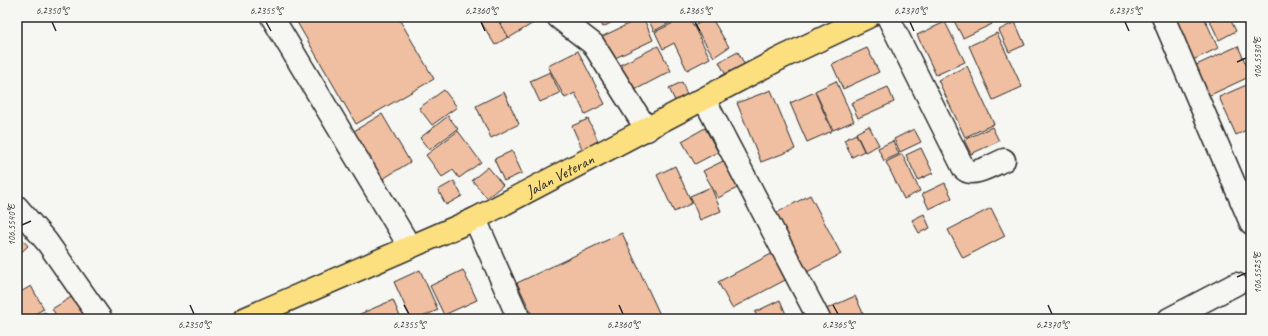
<svg xmlns="http://www.w3.org/2000/svg" width="1268" height="336" viewBox="0 0 1268 336" font-family="Caveat,sans-serif">
<style>
.building{fill:#f0bfa1;stroke:#2b2b2b}
.lines{fill:none;stroke-linecap:round;stroke-linejoin:round}
.minor-casing{stroke:#2b2b2b;stroke-width:25}
.major-casing{stroke:#2b2b2b;stroke-width:25}
.minor{stroke:#f6f6f2;stroke-width:22}
.major{stroke:#fce080;stroke-width:22}
.ticks{fill:none;stroke:#2b2b2b;stroke-width:1.5}
.labels{text-anchor:middle;stroke-width:3;stroke-linejoin:round;paint-order:stroke}
.street-label{font-size:16px;fill:#2b2b2b;stroke:#f6f6f2}
.neatline{fill:none;stroke:#2b2b2b;stroke-width:1.5}
.ticks-label{font-size:10px;text-anchor:middle;fill:#2b2b2b}
</style>
<rect width="100%" height="100%" fill="#f6f6f2"/>
<filter id="ink" filterUnits="userSpaceOnUse"><feTurbulence type="fractalNoise" baseFrequency=".025" numOctaves="2"/><feDisplacementMap in="SourceGraphic" scale="8" xChannelSelector="R" yChannelSelector="G"/><feConvolveMatrix kernelMatrix="1 2 1 2 8 2 1 2 1" color-interpolation-filters="sRGB"/></filter>
<g filter="url(#ink)">
<g class="building">
<polygon points="294,17 398,17 434,79 356,124"/>
<polygon points="489,17 496,17 508,37 495,45 481,22"/>
<polygon points="497,17 536,17 538,20 509,38"/>
<polygon points="598,17 622,17 603,27"/>
<polygon points="643,17 653,40 611,60 601,37"/>
<polygon points="647,17 681,17 654,31"/>
<polygon points="685,17 689,17 710,58 687,70 674,43 663,49 655,32"/>
<polygon points="709,17 711,17 729,47 714,57 694,26"/>
<polygon points="952,17 988,17 992,24 963,38"/>
<polygon points="1175,17 1204,17 1218,48 1191,61 1171,19"/>
<polygon points="1208,17 1229,17 1236,31 1219,40"/>
<polygon points="945,22 965,62 936,75 917,35"/>
<polygon points="1015,22 1025,45 1009,52 999,30"/>
<polygon points="997,33 1022,87 993,100 969,46"/>
<polygon points="658,46 671,71 631,92 618,66"/>
<polygon points="1238,46 1251,76 1208,96 1194,66"/>
<polygon points="867,48 879,72 843,89 832,64"/>
<polygon points="578,51 605,104 585,114 575,93 565,98 548,66"/>
<polygon points="738,52 747,69 728,79 719,62"/>
<polygon points="967,66 994,124 965,137 938,80"/>
<polygon points="550,72 560,93 540,102 530,81"/>
<polygon points="836,81 854,121 833,130 815,91"/>
<polygon points="682,82 689,100 677,105 669,88"/>
<polygon points="1251,83 1251,128 1236,135 1219,97"/>
<polygon points="888,87 894,102 858,118 851,103"/>
<polygon points="444,90 457,107 432,125 419,108"/>
<polygon points="771,90 795,149 761,162 737,103"/>
<polygon points="504,92 519,124 491,138 476,106"/>
<polygon points="815,92 832,131 807,142 790,103"/>
<polygon points="382,114 410,162 378,182 349,134"/>
<polygon points="448,116 458,129 429,150 420,138"/>
<polygon points="588,119 600,145 584,153 572,126"/>
<polygon points="869,126 879,145 865,152 856,133"/>
<polygon points="992,127 999,141 971,154 964,140"/>
<polygon points="705,128 718,152 695,164 682,141"/>
<polygon points="914,129 921,142 900,152 894,139"/>
<polygon points="458,131 481,162 459,178 453,170 442,177 426,155"/>
<polygon points="856,134 864,151 852,157 844,140"/>
<polygon points="893,141 899,154 884,161 878,148"/>
<polygon points="921,148 933,173 918,180 906,155"/>
<polygon points="512,151 522,173 504,181 494,159"/>
<polygon points="902,154 920,191 904,199 886,162"/>
<polygon points="729,158 743,185 718,198 703,171"/>
<polygon points="675,166 692,203 674,212 657,175"/>
<polygon points="488,167 503,185 487,198 472,180"/>
<polygon points="454,181 462,196 446,205 438,190"/>
<polygon points="945,183 952,198 929,209 922,194"/>
<polygon points="711,187 721,211 700,220 690,196"/>
<polygon points="810,195 841,254 807,272 776,213"/>
<polygon points="991,208 1005,236 963,258 948,230"/>
<polygon points="924,214 930,228 919,233 912,220"/>
<polygon points="17,233 28,246 17,256"/>
<polygon points="622,233 662,319 534,319 517,283"/>
<polygon points="777,251 791,277 732,308 718,282"/>
<polygon points="420,270 438,310 417,319 411,319 394,282"/>
<polygon points="463,270 477,300 444,315 430,286"/>
<polygon points="31,286 44,309 25,319 17,319 17,294"/>
<polygon points="73,296 88,319 59,319 52,309"/>
<polygon points="855,296 864,315 854,319 828,319 824,310"/>
<polygon points="393,300 401,319 362,319 360,314"/>
<polygon points="780,300 788,319 758,319 755,312"/>
<polygon points="45,312 49,319 34,319"/>
</g>
<g class="lines">
<g class="minor-casing">
<g id="minor">
<polyline points="272,17 410,247"/>
<polyline points="558,17 593,44 647,130"/>
<path d="M888,17L964,169C972,178 994,164 1004,160"/>
<polyline points="1163,17 1251,223"/>
<polyline points="704,99 819,319"/>
<polyline points="17,207 47,242 101,319"/>
<polyline points="475,219 519,319"/>
<polyline points="1169,319 1236,284"/>
</g>
</g>
<g class="major-casing">
<g id="major">
<path id="s1" d="M244,319L475,219L783,57L868,17"/>
</g>
</g>
<use href="#minor" class="minor"/>
<use href="#major" class="major"/>
</g>
</g>
<path class="ticks" d="M52,22L56,31M266,22L271,31M481,22L485,31M695,22L700,31M910,22L914,31M1125,22L1129,31M1237,62L1246,58M22,225L31,221M1237,277L1246,273M190,305L194,314M404,305L409,314M619,305L623,314M833,305L838,314M1048,305L1052,314"/>
<g class="labels">
<g class="street-label">
<text dy="6" stroke="none"><textPath href="#s1" startOffset="347">Jalan Veteran</textPath></text>
</g>
</g>
<rect width="1268" height="336" fill="none" stroke="#f6f6f2" stroke-width="44"/>
<rect x="22" y="22" width="1224" height="292" class="neatline"/>
<g class="ticks-label">
<text x="52" y="14">6.2350°S</text>
<text x="266" y="14">6.2355°S</text>
<text x="481" y="14">6.2360°S</text>
<text x="695" y="14">6.2365°S</text>
<text x="910" y="14">6.2370°S</text>
<text x="1125" y="14">6.2375°S</text>
<text transform="translate(1257 58) rotate(-90)" y="4">106.5530°E</text>
<text transform="translate(11 225) rotate(-90)" y="4">106.5540°E</text>
<text transform="translate(1257 273) rotate(-90)" y="4">106.5525°E</text>
<text x="194" y="328">6.2350°S</text>
<text x="409" y="328">6.2355°S</text>
<text x="623" y="328">6.2360°S</text>
<text x="838" y="328">6.2365°S</text>
<text x="1052" y="328">6.2370°S</text>
</g>
</svg>
